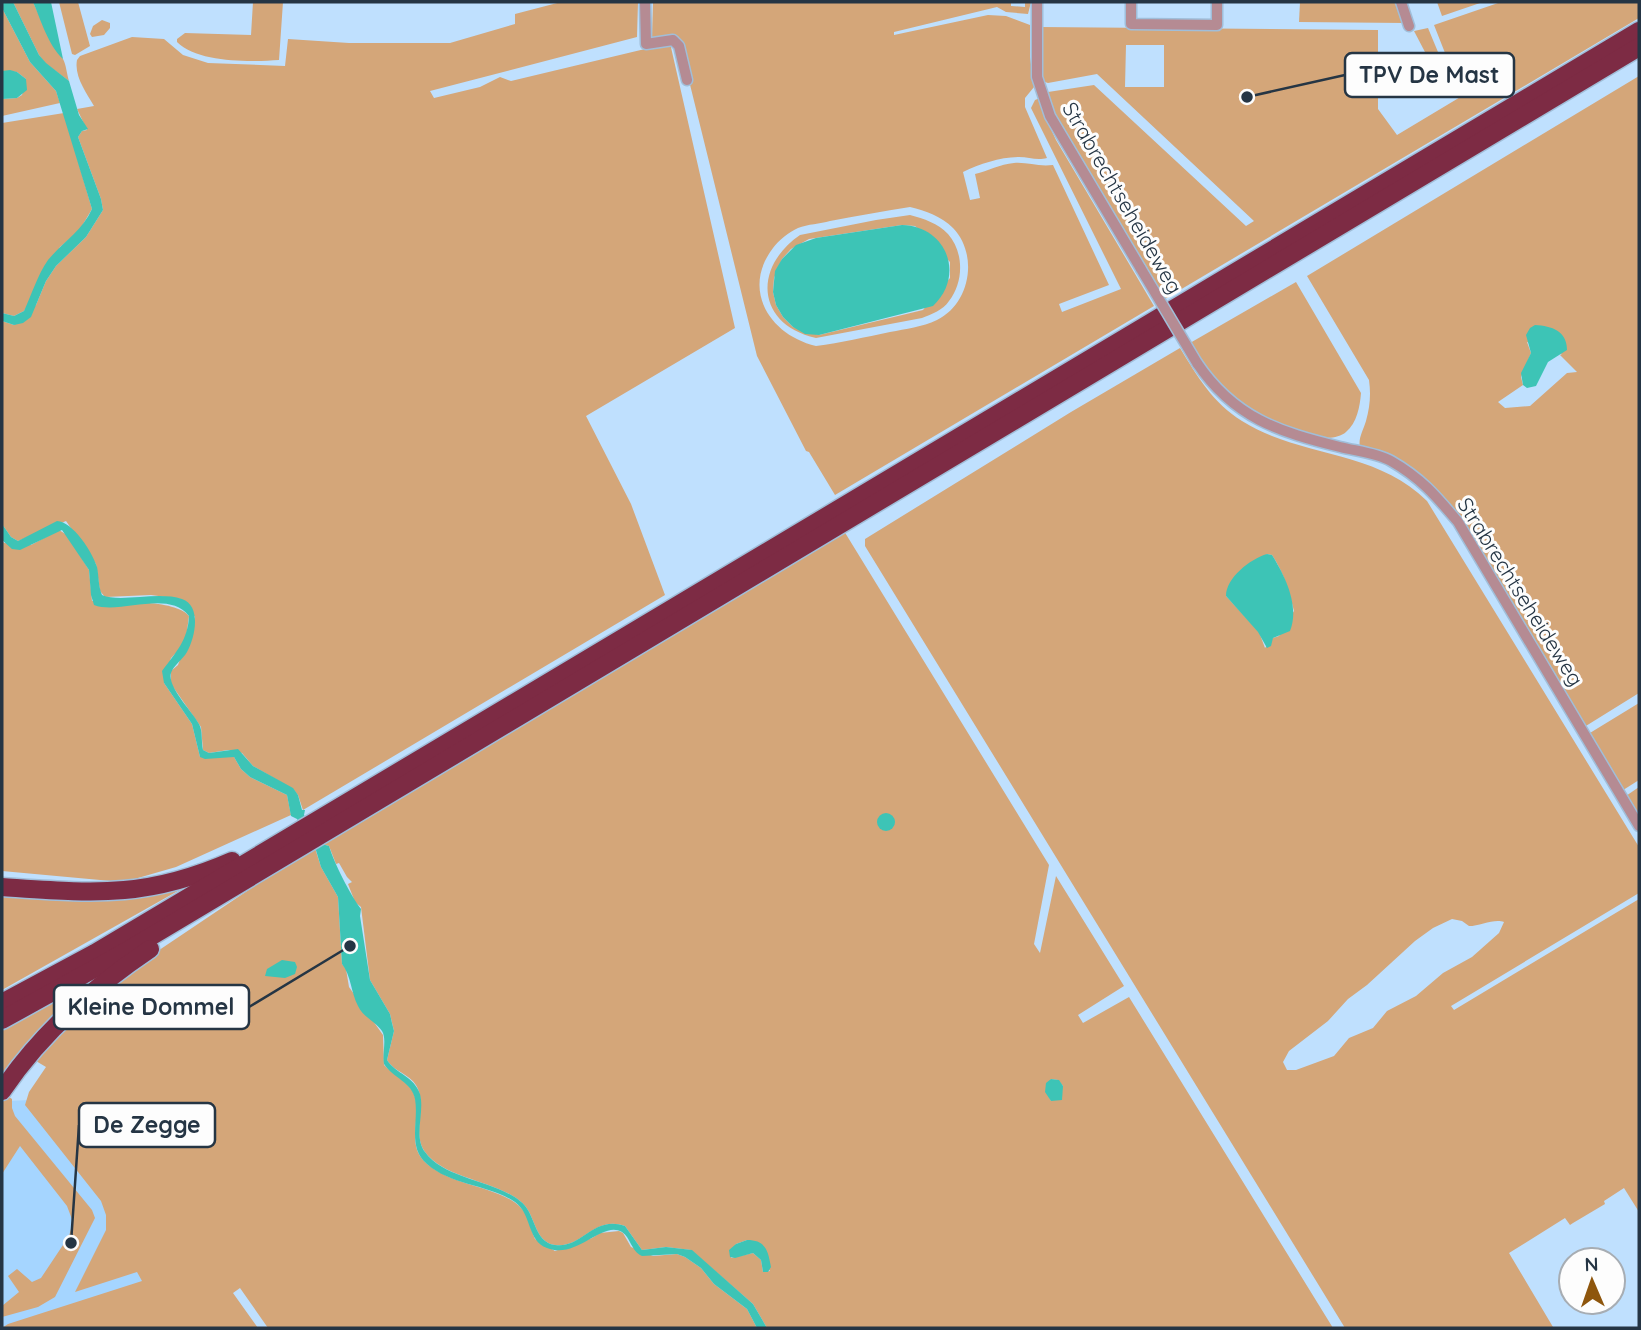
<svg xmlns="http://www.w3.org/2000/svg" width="1641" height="1330" viewBox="0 0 1641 1330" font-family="Quicksand,sans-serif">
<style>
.built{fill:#a5d5ff}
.green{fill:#d4a679;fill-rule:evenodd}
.water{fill:#3dc4b6}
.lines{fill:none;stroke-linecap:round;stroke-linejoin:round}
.street-casing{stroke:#a0bed9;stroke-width:13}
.highway-casing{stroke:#a0bed9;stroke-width:21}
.street{stroke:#b58b93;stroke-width:10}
.highway{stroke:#7d2b44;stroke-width:18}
.street-bridge-casing{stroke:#a0bed9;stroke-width:13;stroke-linecap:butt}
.street-bridge{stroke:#b58b93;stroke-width:10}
.labels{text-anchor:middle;stroke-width:6;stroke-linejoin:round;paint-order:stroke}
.street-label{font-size:21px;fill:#253544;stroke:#fdfdfd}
.leader{fill:none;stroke:#253544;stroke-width:2.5}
.callout-dot{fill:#253544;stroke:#fdfdfd;stroke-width:2.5}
.callout{fill:#fdfdfd;stroke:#253544;stroke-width:2.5}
.callout-label{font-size:23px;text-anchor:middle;font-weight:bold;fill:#253544}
</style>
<rect width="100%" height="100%" fill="#bfe0fe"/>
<polygon class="built" points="30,1100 94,1175 154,1284 2,1328 2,1132 7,1101"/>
<g class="green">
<path d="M13,2H33C42,22 51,40 63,59C66,64 67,75 69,81L45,63L39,55Z"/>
<polygon points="59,2 78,2 90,46 75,55 72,54"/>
<path d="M253,2H283L279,60C251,62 198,63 177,42V39L185,33L251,35Z"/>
<path d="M561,2H638L637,37L430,91L434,98L480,87L500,77L511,81L670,43L735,328L586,416L631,504L665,595L303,810L298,795L293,789L253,766L242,753L228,750L209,753L203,750L201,727L171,684V671L178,665L195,617L181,599L151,595L105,597L100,591L96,564L66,521L18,541L11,537L2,524V321L14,325L36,305L46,281L56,266L86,237L103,210L101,199L78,137L82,131L87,130L77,109L94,106C86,92 74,76 77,60L80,56L132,37L164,39L183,55L208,63L285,66L288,39L349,43H450L515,24V14Z"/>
<path d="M653,2H1011V6L1025,7V2H1031L1028,14L1006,12L997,7L894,32V35L988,15L1006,16L1030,25V57L1034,87L1025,98V107L1047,158C1037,161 1029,157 1019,157C1000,157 980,164 963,172L970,200L980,198L975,174C988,171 1000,164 1014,163C1028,162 1038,167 1053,165L1109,285L1059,304L1062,312L1121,289L1031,108L1035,100L1040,98L1047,121L1056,140L1154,306L835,495L809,452L806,451L757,356L678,36L661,40L652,38ZM910,207C926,211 941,216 953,228C979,255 970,304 937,320C922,327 906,329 890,332C865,337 841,343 816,346C770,335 741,290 773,248C779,240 789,232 798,228C808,224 820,224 830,221C857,216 883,211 910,207Z"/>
<polygon points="1300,2 1397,2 1404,23 1299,22"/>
<polygon points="1437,2 1483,2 1442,16"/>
<path d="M1501,2H1639V18L1163,300L1060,127L1048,98V92L1094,85L1246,226L1254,221L1097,74L1048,83L1042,81L1039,61L1040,27L1378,30V109L1397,135L1462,96L1434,25ZM1126,45H1164V87H1125Z"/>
<polygon points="2,8 30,62 56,91 60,103 2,116 2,99 17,98 22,95 26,79 17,72 2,71"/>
<polygon points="102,20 110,23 110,28 104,35 92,37 90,34 93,26"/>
<polygon points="1428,28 1455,93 1448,96 1414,31"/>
<path d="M1639,76V693L1581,729L1452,517L1415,477L1360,448C1358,438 1363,431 1366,421C1370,407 1371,394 1369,380L1307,276ZM1527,342L1562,354L1560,355L1577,372L1567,373L1530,406L1505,408L1498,402L1523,385L1521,377L1531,353Z"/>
<polygon points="64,113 92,209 79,231 60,247 24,311 14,316 2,313 2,123"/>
<path d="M910,215C924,219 938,223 948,234C964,252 964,282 949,301C943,310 932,314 922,318L816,338C757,325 752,268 800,235L876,220ZM902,225L915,226L950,262V278L923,310L819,335L793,327L783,317L776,305L773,292L774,278L782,259L791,249L809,239Z"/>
<path d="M1296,282L1361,393C1360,406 1357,423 1346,432C1321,454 1239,407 1220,387C1207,374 1199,358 1190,343Z"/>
<path d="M1180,348C1197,376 1213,403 1242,421C1301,458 1375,449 1427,501L1639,847V893L1451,1006L1454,1010L1639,899V1212L1624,1188L1604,1201L1605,1204L1573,1223L1570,1225L1565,1218L1509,1253L1553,1327L1551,1328H1345L865,546V539L1071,412ZM1267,554L1272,555C1284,573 1289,591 1294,611L1279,636L1273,638L1265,648L1259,632L1226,596ZM1452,919L1462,921L1469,926C1480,926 1495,918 1504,922L1499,933L1472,957L1443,973L1416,996L1387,1011L1373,1028L1349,1038L1334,1056L1296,1070H1287L1283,1062L1289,1051L1328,1021L1348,999L1367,985L1415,941L1433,928Z"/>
<path d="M59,530L67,535L89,570L92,601C114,602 176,599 189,616L186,638L180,649L171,658L164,683L192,724L200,757H234L241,769L250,777L287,795L291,815L176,867L131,880L111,881L2,871V540L4,543L31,545Z"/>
<path d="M844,531L1049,865L1034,944L1040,953L1056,876L1124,986L1078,1015L1083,1023L1129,997L1333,1328H767L753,1304L691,1250L666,1247L642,1250L625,1226C594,1215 582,1249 555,1245C533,1242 536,1212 520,1201C494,1180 445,1179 425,1152C412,1134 426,1108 418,1089C412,1074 395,1073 387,1060L394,1031L390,1014L370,980L361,907L355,902L348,884L352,882L347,877L339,863L336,864L329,846L322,844ZM1051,1079L1058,1080L1063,1086L1051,1101L1047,1092ZM747,1240L770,1271L763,1272L761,1260L753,1253L731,1258L736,1244Z"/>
<polygon points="1639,703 1639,780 1620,792 1585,736"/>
<polygon points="1639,787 1639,824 1623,798"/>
<path d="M315,848L321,867L338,897L342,964L346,969L349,987L383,1035L384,1065C392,1073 406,1081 412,1090C425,1113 404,1142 425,1162C451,1187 502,1186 522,1209C529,1217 531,1230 535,1239L555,1251L592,1238L600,1233L619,1231L623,1233L631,1247L653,1256L677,1254L685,1257L701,1268L714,1284L747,1309L757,1328H268L240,1288L233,1293L258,1328H2L8,1324L142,1281L137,1272L75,1292L106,1230V1215L101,1201L25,1105L29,1092L46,1067L31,1058L125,973L286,865Z"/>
<polygon points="208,874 2,990 2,890 92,896"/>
<polygon points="124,962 2,1079 2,1027"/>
<polygon points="5,1094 12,1099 12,1108 15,1116 92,1210 95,1218 55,1297 38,1307 2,1317 2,1306 19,1292 8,1276 17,1269 32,1282 41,1278 69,1236 73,1222 67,1206 20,1146 2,1174 2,1100"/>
</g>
<g class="water">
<path d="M2,2H13L39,55L46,63L69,81L79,115L88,129L82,131L78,137L101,199L103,210L86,237L56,266L46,281L31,317L23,323L14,325L2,321V313L14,316L24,311C32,294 37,276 48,260C63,242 82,231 92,209L56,91L30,62L2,8Z"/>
<path d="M33,2H51L63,59C48,45 41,20 33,2Z"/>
<polygon points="10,70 17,72 26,79 27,90 17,98 2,99 2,71"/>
<path d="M902,225C946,226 966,275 933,306L819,335L805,334L793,327L783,317L776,305L773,292L775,271L782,259L796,245L816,238Z"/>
<path d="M1535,325C1552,326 1567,331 1567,350L1548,362L1536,386L1527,388L1523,385L1521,373L1531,353L1526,335L1530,328Z"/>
<path d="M57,521C73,522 92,551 97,567C99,576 98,586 102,595C120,603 158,591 182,599C202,606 195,638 187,652C183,659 173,666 171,673C167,687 193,712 199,724C203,731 201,742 203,750L209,753L238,749L253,766L293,788L298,795L302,810H305L304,815L322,844L329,846C334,863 351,896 361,909L360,916L370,980L390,1014L392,1023L394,1031L387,1060C396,1074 414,1076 420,1094C425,1113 413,1136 425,1152C444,1179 494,1180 520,1201C536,1212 533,1242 555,1245C582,1249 593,1215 625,1226L642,1250L666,1247L692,1250L753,1304L767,1328H757L747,1309L714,1284L701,1268L685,1257L677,1254L642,1256C631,1251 631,1238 622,1232C602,1220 577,1260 547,1248C527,1241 532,1214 515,1202C488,1184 452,1186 427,1164C407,1147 419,1122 415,1099C412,1082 393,1078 384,1064C382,1054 387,1039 382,1031C375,1021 363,1017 358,1006C351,993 351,975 342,964L338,897L321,867L315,847L297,819L291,816L287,795L250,777L241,769L234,757L205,759L200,757L192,724L164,683L162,671C176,652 188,640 189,616C168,589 120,615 94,605L91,595L89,570L62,530L20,550L12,549L2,540V524L11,537L18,541Z"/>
<path d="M1267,554L1272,555C1285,576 1300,606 1290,631L1273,638L1271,646L1267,648L1258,632L1226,596C1226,578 1250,559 1267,554Z"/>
<circle cx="886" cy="822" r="9"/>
<polygon points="282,960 295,962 297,967 295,974 285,978 265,976 267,969"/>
<polygon points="1051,1079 1059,1080 1063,1086 1062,1100 1051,1101 1045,1092 1046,1083"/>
<path d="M747,1240C766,1240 768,1251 771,1267L768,1272H763L761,1260L753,1253L735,1258L730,1257L729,1250L736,1244Z"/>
</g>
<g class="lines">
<g class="street-casing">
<g id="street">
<polyline points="645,2 646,44 673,40 679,46 687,80"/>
<polyline points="1037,2 1037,77 1050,116 1141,269"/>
<polyline points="1131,2 1131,24 1217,25 1217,2"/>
<polyline points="1401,2 1409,26"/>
<path d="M1197,363C1234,418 1279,432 1340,447C1356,451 1377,453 1391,461C1421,478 1436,496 1458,522L1639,826"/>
</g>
</g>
<g class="highway-casing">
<g id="highway">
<path d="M2,887C93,893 145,899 232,861"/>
<polyline points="2,1003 95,953 1639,31"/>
<polyline points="2,1020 130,949 1639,47"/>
<path d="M2,1091C41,1033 92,988 150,949"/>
</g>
</g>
<use href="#street" class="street"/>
<use href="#highway" class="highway"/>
<g class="street-bridge-casing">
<polyline id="street-bridge" points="1141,269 1197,363"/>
</g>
<use href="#street-bridge" class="street-bridge"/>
</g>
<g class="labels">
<g class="street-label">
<text transform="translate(1122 198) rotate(60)" y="7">Strabrechtseheideweg</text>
<text transform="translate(1520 592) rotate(58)" y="7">Strabrechtseheideweg</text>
</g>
</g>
<path class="leader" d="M1247 97L1345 75M350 946L249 1007M71 1243L79 1125"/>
<g class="callout-dot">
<circle cx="1247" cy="97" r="7"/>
<circle cx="350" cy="946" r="7"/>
<circle cx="71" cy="1243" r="7"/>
</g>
<g class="callout">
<rect x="1345" y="53" width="169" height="44" rx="7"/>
<rect x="54" y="985" width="195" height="44" rx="7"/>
<rect x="79" y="1103" width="136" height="44" rx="7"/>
</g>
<g class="callout-label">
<text x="1429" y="83">TPV De Mast</text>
<text x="151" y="1015">Kleine Dommel</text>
<text x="147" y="1133">De Zegge</text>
</g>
<rect width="1641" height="1330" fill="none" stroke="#253544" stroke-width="7"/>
<g transform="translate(1592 1281) rotate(358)"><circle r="33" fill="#fdfdfd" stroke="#a7adb3" stroke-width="2"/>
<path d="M0-5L12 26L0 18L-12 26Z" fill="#8e560d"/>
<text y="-10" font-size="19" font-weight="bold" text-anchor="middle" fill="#253544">N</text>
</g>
</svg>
